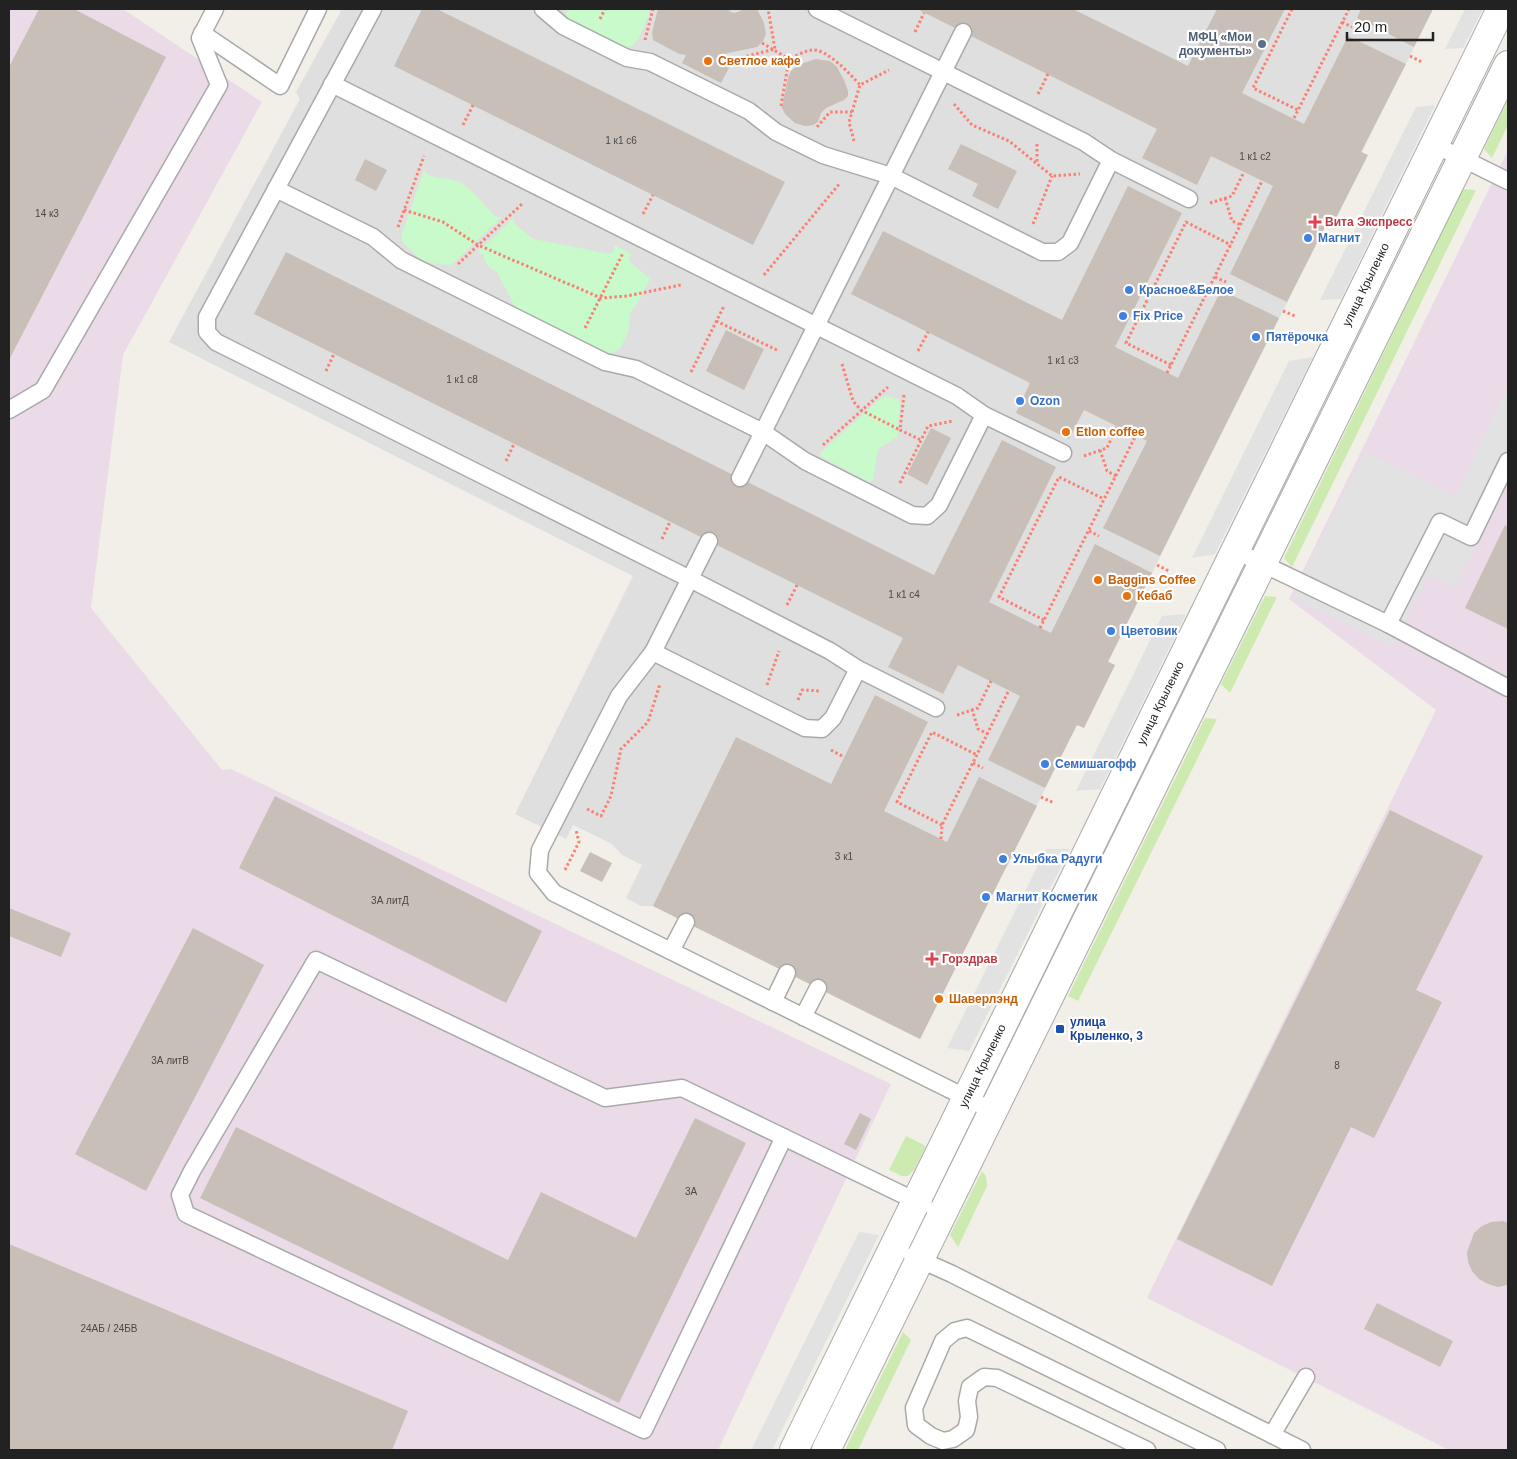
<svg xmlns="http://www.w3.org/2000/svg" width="1517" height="1459" viewBox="0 0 1517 1459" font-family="Helvetica,sans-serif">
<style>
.residential{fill:#e0dfdf}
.industrial{fill:#ebdbe8}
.grass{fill:#cdebb0}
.park{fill:#c8facc}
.parking{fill:#e2e2e2}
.building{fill:#c7bfb8}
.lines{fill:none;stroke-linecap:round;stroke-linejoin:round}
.service-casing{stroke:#a9a9a9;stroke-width:19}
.tertiary-casing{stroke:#a9a9a9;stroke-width:30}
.path{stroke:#fa8072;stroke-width:3;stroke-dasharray:2.5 2.5;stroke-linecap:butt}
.service{stroke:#fff;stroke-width:16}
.tertiary{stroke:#fff;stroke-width:28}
.service-dot{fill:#5c6f8a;stroke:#fff;stroke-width:2}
.food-dot{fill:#e8710a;stroke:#fff;stroke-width:2}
.health-dot{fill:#e0444e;stroke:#fff;stroke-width:2}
.shop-dot{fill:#3f7fe0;stroke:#fff;stroke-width:2}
.transit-dot{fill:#1a4fb4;stroke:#fff;stroke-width:2}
.labels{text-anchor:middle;stroke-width:4.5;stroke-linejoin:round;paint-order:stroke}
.number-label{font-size:10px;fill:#4b4948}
.service-label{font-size:12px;font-weight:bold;fill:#4e5e75;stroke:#fff;text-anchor:end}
.food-label{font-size:12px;font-weight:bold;fill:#c56008;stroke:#fff;text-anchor:start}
.health-label{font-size:12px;font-weight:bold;fill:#be3a42;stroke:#fff;text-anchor:start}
.shop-label{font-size:12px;font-weight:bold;fill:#366cbe;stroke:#fff;text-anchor:start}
.street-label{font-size:12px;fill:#222;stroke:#fff}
.transit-label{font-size:12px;font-weight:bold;fill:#164399;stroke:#fff;text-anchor:start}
</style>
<rect width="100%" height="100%" fill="#f2efe9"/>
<polygon class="residential" points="342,9 1433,9 1362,152 1368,155 1336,218 1331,215 1108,661 1115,665 1084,728 1077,725 920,1039 653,906 641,906 626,898 642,865 622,855 612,844 573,825 566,839 515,814 633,576 169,342 300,99 296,92"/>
<g class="industrial">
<polygon points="9,9 123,9 262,102 123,355 91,608 222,770 231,769 891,1084 718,1450 9,1450"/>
<polygon points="1508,150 1508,1450 1449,1450 1147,1298 1436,710 1289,599"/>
</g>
<g class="grass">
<polygon points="1508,99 1508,125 1492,158 1484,149"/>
<polygon points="1463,189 1476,190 1292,567 1284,558"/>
<polygon points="1265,596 1277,597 1230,693 1221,684"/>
<polygon points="1205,718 1217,719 1078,1001 1068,996"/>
<polygon points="906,1136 926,1146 914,1170 908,1176 902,1176 889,1170"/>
<polygon points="982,1171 986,1176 987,1186 958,1247 950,1235"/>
<polygon points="903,1332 911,1340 858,1450 845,1450"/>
</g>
<g class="park">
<path d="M568,9H650L649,14C643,27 639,49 623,48L567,21L565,16Z"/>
<path d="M424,170C429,180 447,177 457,181C470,186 485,206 495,216L501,218L451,265C421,263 422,262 402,241V234Z"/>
<path d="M514,217L513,221L515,224L533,239L610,254L614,251V245L632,254L629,258L630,262L650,279L637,304C628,311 630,318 629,326C629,334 622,343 620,349L611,353L603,352L515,307L497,272L490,268L485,261L483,254L478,252Z"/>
<polygon points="885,396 898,399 900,403 897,437 878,449 873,480 869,482 820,456 821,452 881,398"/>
</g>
<g class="parking">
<polygon points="1465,9 1483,9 1463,48 1445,49"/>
<polygon points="1435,105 1341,299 1320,300 1416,107"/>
<polygon points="1313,357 1215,554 1192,558 1289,361"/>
<polygon points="1508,386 1508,479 1456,586 1428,575 1392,647 1292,598 1365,452 1456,496"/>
<polygon points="1186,614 1100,789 1076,791 1162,616"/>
<polygon points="1046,849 1070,849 969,1051 947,1048"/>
<polygon points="859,1232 879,1235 772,1450 751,1450"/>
</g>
<g class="building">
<polygon points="39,9 74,9 166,57 9,360 9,67"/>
<polygon points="422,9 437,9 785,182 753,245 394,66"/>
<polygon points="658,9 727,9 731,12 735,13 745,9 757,9 764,23 766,34 763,41 757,47 724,54 730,66 721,83 682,63 686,55 679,54 653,40 652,32"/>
<polygon points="917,9 1073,9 1188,66 1217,9 1285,9 1242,93 1304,124 1348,36 1406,64 1361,152 1368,155 1336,218 1331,215 1287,302 1230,274 1273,186 1211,156 1197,185 1142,158 1157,129"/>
<polygon points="1361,9 1433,9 1414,47 1357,18"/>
<polygon points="816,59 830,61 837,67 844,80 848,91 848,96 844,100 826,108 821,113 818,122 813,125 805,126 795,123 785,114 782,108 788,78 791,71 800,64"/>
<polygon points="961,144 1017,171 998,209 972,196 978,184 948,169"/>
<polygon points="365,159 387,170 376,191 355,180"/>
<polygon points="1128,186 1182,213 1115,347 1178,378 1221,290 1279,318 1160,556 1103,528 1147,441 1084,410 1069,439 1016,413 1030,383 851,294 883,231 1062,320"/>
<polygon points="286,252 934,575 1002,440 1056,467 989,602 1051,633 1095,544 1152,573 1108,662 1115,665 1084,728 1077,725 1045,788 988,760 1020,696 958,665 943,694 888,667 903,638 254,314"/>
<polygon points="726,330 764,349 744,390 706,371"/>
<polygon points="931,428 951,438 927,485 907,474"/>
<polygon points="1505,525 1508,527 1508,629 1465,608"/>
<polygon points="875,695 928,722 884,811 947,842 979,777 1037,806 920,1039 653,906 736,737 831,784"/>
<polygon points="275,796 542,931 506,1003 239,868"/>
<polygon points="1390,810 1483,856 1416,990 1442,1002 1374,1138 1351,1127 1272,1286 1177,1239"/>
<polygon points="590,852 612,863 602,882 580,871"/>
<polygon points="9,908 71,933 61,957 9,936"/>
<polygon points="193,928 264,965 146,1191 75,1154"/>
<polygon points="860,1113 871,1119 856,1150 844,1144"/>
<polygon points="695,1118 746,1143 619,1403 200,1198 236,1127 508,1260 541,1192 636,1238"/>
<polygon points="1503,1221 1508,1223 1508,1285 1498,1287 1488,1284 1479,1279 1472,1271 1468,1262 1467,1252 1474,1233 1482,1226 1491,1222"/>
<polygon points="9,1244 408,1411 392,1450 9,1450"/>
<polygon points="1377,1303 1453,1341 1440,1367 1364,1329"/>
</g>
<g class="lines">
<g class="service-casing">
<g id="service">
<polyline points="373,9 207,317 207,332 216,342 690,579 830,651 858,669 936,708"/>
<polyline points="543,9 563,26 627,58 650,62 749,111 776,132 823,155 891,176 1042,252 1058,252 1070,243 1111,160"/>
<polyline points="817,9 1084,142 1111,160 1189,199"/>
<polyline points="202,33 280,86 318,9"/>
<polyline points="332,84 957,396 984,415 1063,453"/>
<polyline points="1435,145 1508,181"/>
<polyline points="276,189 373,237 401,260 605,362 636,369 763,432 805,461 912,515 927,516 939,505 984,415"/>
<polyline points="9,410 43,390 219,85 200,38 215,9"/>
<polyline points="740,478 963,32"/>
<polyline points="709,541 653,652 619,696 540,850 538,873 554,893 993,1111"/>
<polyline points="1236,551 1388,624 1508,688"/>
<polyline points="1388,624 1440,522 1471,537 1508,461"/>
<polyline points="653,652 805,728 822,729 833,718 858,669"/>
<polyline points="671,951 686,922"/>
<polyline points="773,1002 787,973"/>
<polyline points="803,1017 818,988"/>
<polyline points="784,1137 644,1430 186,1214 180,1195 192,1171 316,960 605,1098 682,1088 924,1205"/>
<polyline points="912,1256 952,1274 1302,1450"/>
<polyline points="1272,1435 1306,1377"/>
<polyline points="1147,1450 997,1378 984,1377 970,1387 967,1401 969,1417 966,1430 953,1439 943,1441 931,1436 916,1425 914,1408 943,1341 955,1331 967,1328 1217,1450"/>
</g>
</g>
<g class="tertiary-casing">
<g id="tertiary">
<path id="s1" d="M794,1450L1501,9"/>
<polyline points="826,1450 1508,65"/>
</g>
</g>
<g class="path">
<polyline points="1292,9 1253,88 1298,110"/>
<polyline points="600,19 605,9"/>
<polyline points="1342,22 1352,27"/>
<polyline points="915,32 924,13"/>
<polyline points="645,40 653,9"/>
<polyline points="762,43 789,59"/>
<polyline points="1410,56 1422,62"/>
<polyline points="732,60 775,49 768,9"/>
<polyline points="1038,94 1048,74"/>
<polyline points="954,104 972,125 1009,141 1052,176 1080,174"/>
<path d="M781,106L789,59C796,56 804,51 812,50C826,48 851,75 860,85"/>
<polyline points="1294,118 1349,9"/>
<polyline points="463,125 473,105"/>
<polyline points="817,127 830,112 852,112"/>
<polyline points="854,141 849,122 860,85 889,70"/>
<polyline points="1037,144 1037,163"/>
<polyline points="1225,198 1232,221 1241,225"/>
<polyline points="1210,203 1232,196 1244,172"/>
<polyline points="404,210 443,222 478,245 601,298 627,296 681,285"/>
<polyline points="643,214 653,195"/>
<polyline points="1033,224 1052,176"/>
<polyline points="398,227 424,156"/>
<polyline points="458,264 522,204"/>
<polyline points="764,275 840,183"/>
<polyline points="1215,277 1226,282"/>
<polyline points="1283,311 1295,316"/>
<polyline points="716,321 779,351"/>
<polyline points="585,328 623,253"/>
<polyline points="918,351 928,332"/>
<polyline points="842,364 853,401 861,410 900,430"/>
<polyline points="1171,365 1126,343 1186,222 1231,245"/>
<polyline points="326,371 334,354"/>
<polyline points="691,372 724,306"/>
<polyline points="1167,373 1262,181"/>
<polyline points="904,395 900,430 921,440"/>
<polyline points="823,445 888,387"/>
<polyline points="1100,450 1107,471 1116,476"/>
<polyline points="1084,456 1107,448 1117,426"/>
<polyline points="506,461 514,444"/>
<polyline points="900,483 928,426 953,421"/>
<polyline points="1089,531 1099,536"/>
<polyline points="662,539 670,522"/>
<polyline points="1157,565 1169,571"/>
<polyline points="787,605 797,585"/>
<polyline points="1044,620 999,597 1059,477 1104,499"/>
<polyline points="1040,628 1136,435"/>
<polyline points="767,685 779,651"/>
<polyline points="798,700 802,690 821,691"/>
<polyline points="972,709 978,729 988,734"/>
<polyline points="957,715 978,708 991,681"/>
<polyline points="831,750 844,757"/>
<polyline points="973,763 983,768"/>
<polyline points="1041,797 1054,803"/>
<polyline points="587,809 601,816 611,796 621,749 648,722 660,684"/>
<polyline points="942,825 897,802 932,732 977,755"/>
<polyline points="941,839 942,825 1009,690"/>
<polyline points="565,870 579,842 576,830"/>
</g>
<use href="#service" class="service"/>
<use href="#tertiary" class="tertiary"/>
</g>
<circle class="service-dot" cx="1262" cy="44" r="5"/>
<g class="food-dot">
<circle cx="708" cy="61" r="5"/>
<circle cx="1066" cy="432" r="5"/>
<circle cx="1098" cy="580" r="5"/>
<circle cx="1127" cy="596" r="5"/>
<circle cx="939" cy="999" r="5"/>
</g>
<g class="health-dot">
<path d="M1312.5 214.5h5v5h5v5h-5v5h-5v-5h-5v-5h5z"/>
<path d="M929.5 951.5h5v5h5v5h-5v5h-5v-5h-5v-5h5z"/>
</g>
<g class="shop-dot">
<circle cx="1308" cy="238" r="5"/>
<circle cx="1129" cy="290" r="5"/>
<circle cx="1123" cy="316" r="5"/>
<circle cx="1256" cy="337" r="5"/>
<circle cx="1020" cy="401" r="5"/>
<circle cx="1111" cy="631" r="5"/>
<circle cx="1045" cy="764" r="5"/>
<circle cx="1003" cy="859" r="5"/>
<circle cx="986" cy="897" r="5"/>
</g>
<rect class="transit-dot" x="1055" y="1024" width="10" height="10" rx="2.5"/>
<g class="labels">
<g class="number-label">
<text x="621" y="144">1 к1 с6</text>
<text x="1255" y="160">1 к1 с2</text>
<text x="47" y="217">14 к3</text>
<text x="1063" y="364">1 к1 с3</text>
<text x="462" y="383">1 к1 с8</text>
<text x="904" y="598">1 к1 с4</text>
<text x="844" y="860">3 к1</text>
<text x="390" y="904">3А литД</text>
<text x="170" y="1064">3А литВ</text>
<text x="1337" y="1069">8</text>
<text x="691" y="1195">3А</text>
<text x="109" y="1332">24АБ / 24БВ</text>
</g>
<g class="service-label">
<text x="1252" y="41">МФЦ «Мои<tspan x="1252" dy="14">документы»</tspan></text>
</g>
<g class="food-label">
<text x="718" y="65">Светлое кафе</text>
<text x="1076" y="436">Etlon coffee</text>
<text x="1108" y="584">Baggins Coffee</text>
<text x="1137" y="600">Кебаб</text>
<text x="949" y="1003">Шаверлэнд</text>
</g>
<g class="health-label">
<text x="1325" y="226">Вита Экспресс</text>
<text x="942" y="963">Горздрав</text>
</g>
<g class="shop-label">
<text x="1318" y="242">Магнит</text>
<text x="1139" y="294">Красное&amp;Белое</text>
<text x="1133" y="320">Fix Price</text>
<text x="1266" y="341">Пятёрочка</text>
<text x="1030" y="405">Ozon</text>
<text x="1121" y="635">Цветовик</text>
<text x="1055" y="768">Семишагофф</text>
<text x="1013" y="863">Улыбка Радуги</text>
<text x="996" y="901">Магнит Косметик</text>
</g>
<g class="street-label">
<text dy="4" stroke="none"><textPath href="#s1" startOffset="1298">улица Крыленко</textPath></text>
<text dy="4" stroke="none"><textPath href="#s1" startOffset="832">улица Крыленко</textPath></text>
<text dy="4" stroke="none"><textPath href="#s1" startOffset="428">улица Крыленко</textPath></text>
</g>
<g class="transit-label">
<text x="1070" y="1026">улица<tspan x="1070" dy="14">Крыленко, 3</tspan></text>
</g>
</g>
<rect width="1517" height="1459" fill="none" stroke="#222222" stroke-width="20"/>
<path d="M1347 32v8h86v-8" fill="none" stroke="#222222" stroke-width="2.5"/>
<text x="1354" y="32" font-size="15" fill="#222222" stroke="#ffffff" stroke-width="4" paint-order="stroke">20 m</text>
</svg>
